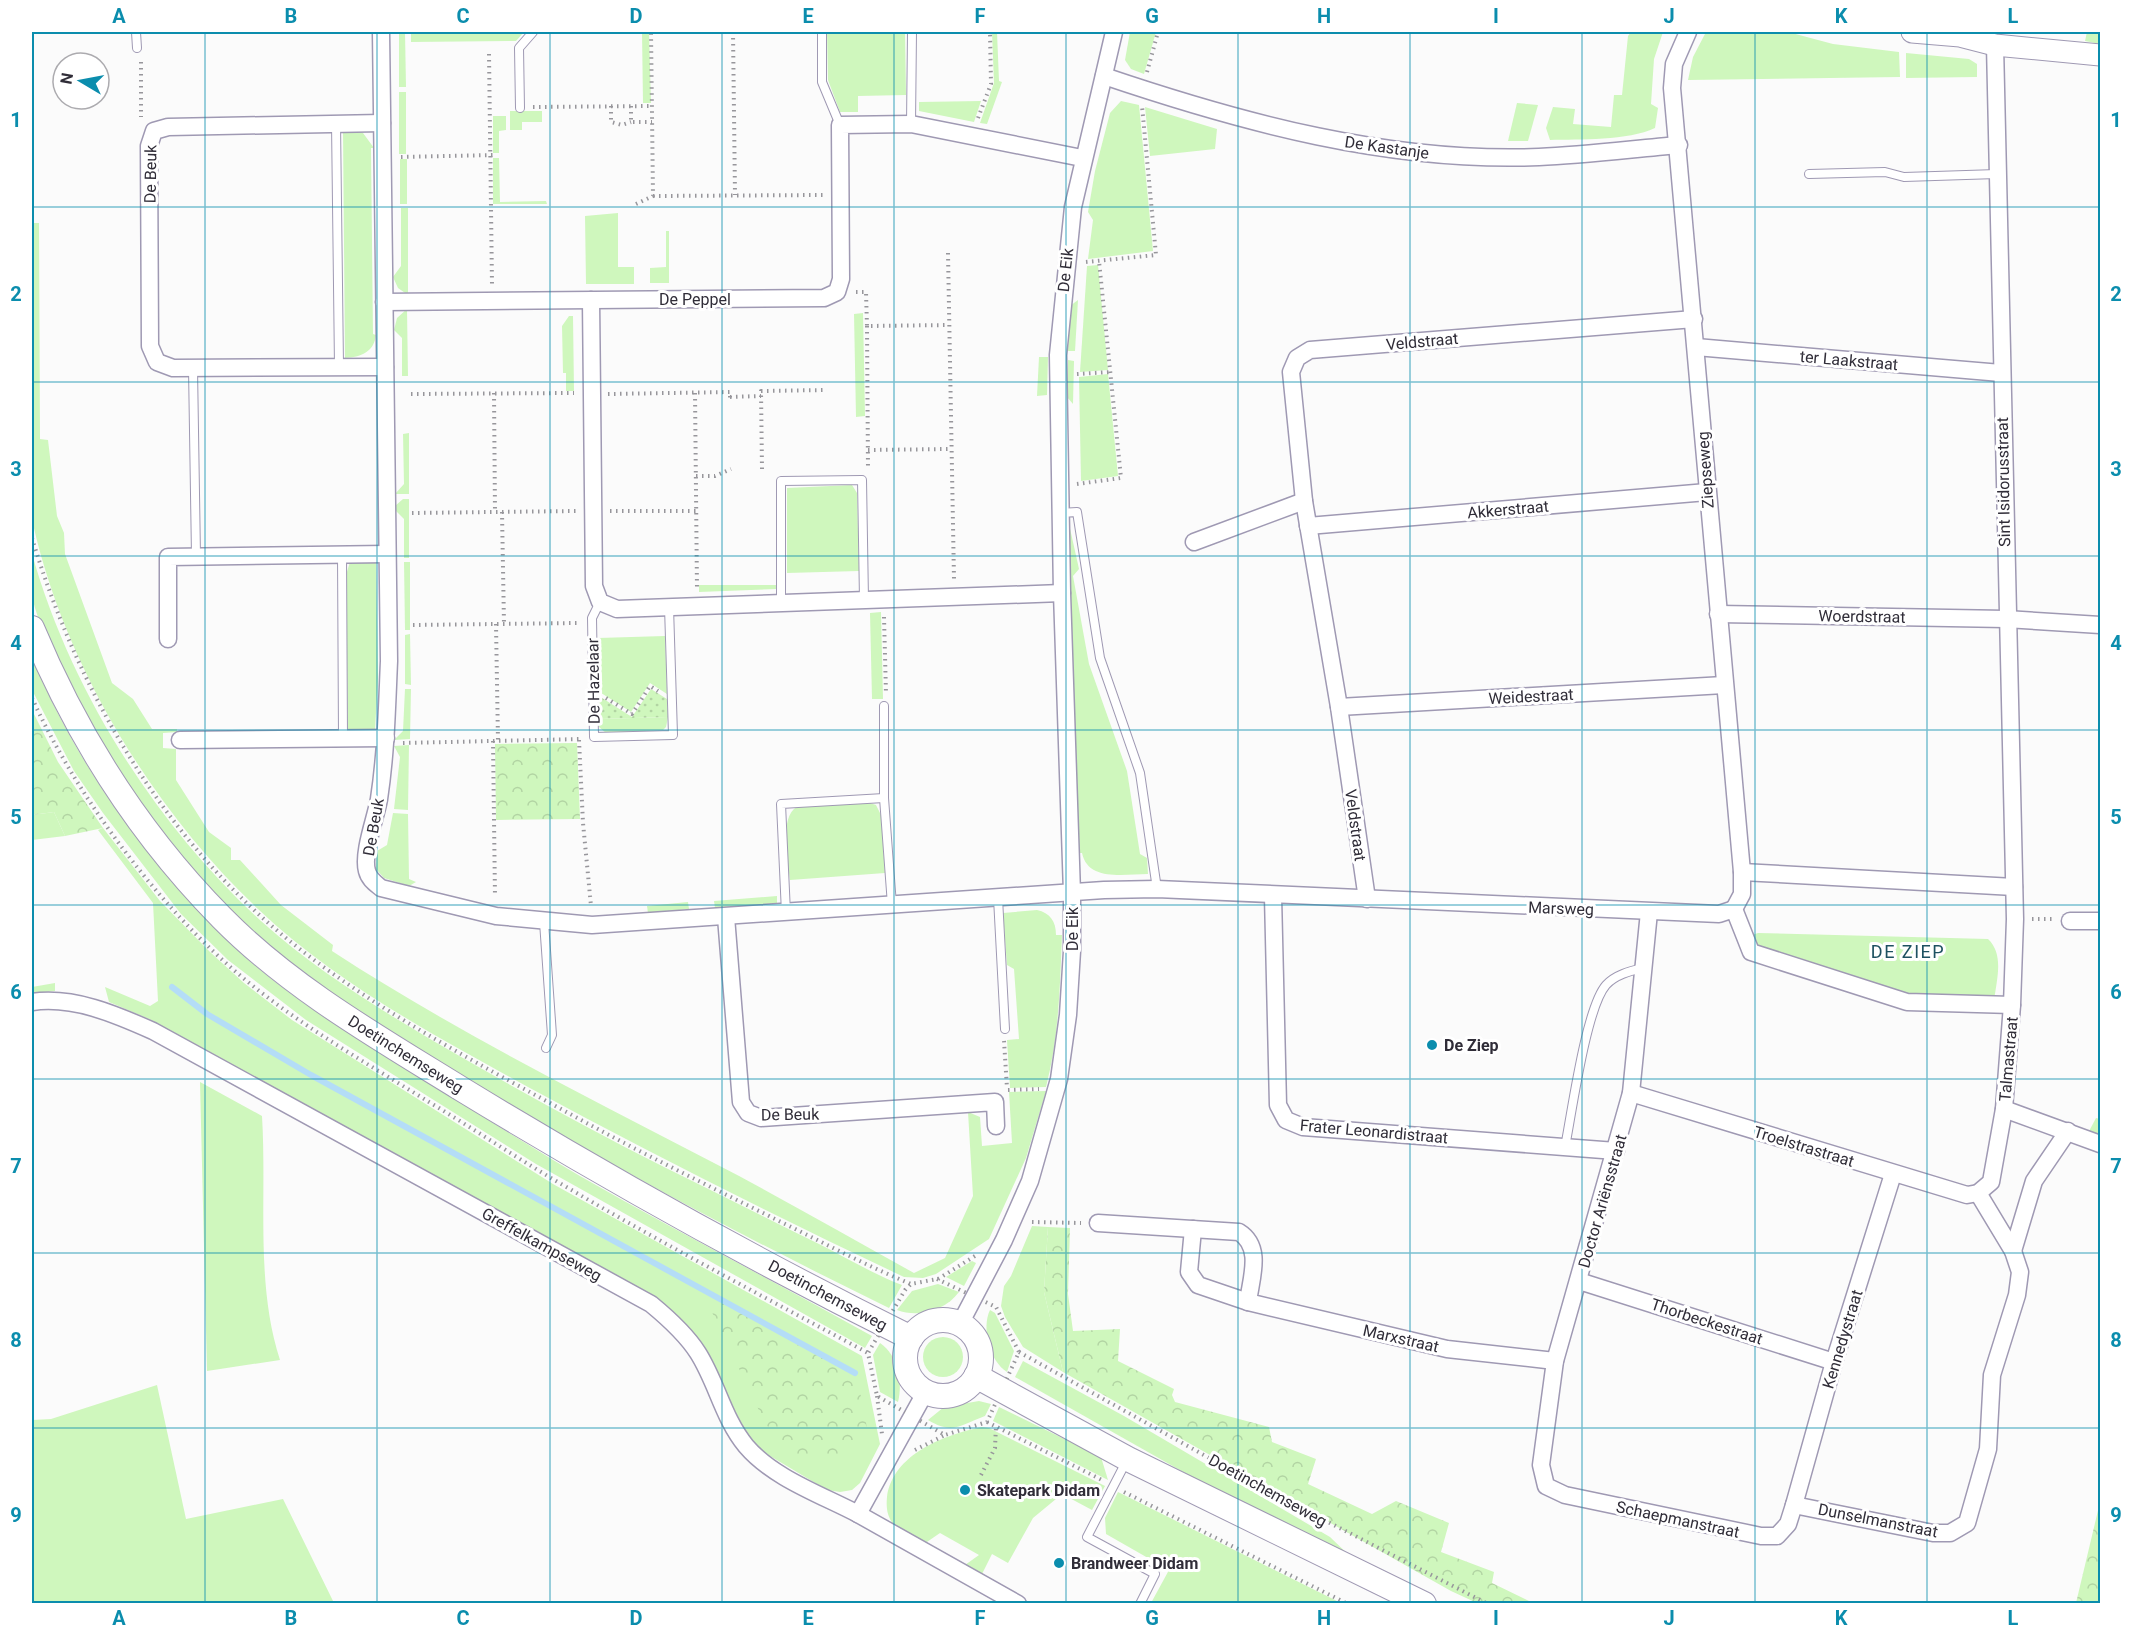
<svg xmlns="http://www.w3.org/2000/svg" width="2132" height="1635" viewBox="0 0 2132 1635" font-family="Roboto,sans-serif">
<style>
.grass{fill:#cff7bd}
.forest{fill:url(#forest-crowns)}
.garden{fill:url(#garden-dots)}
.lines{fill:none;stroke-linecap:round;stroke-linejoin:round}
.stream{stroke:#b4ddf7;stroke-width:6}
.service-casing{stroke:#9f99b3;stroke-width:10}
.minor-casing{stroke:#9f99b3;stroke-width:19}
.tertiary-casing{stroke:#9f99b3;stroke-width:23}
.secondary-casing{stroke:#9f99b3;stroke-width:26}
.path{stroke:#97969b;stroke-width:4;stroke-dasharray:1.5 4.5;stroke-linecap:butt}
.service{stroke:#fff;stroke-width:8}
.minor{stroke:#fff;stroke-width:16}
.tertiary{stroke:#fff;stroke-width:21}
.secondary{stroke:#fff;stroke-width:24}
.grid{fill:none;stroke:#0b8dad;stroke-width:1.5;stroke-opacity:0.55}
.poi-dot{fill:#0b8dad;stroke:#fff;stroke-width:2}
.labels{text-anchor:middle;stroke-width:6;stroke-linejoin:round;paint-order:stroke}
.street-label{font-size:16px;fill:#302d38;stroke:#fff}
.poi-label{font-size:16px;font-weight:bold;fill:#302d38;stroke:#fff;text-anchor:start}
.neighbourhood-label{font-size:18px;letter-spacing:1.5px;fill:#1e5161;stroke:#fff}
.neatline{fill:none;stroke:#0b8dad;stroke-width:2}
.grid-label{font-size:20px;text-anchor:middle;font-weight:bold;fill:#0b8dad}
</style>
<defs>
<pattern id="forest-crowns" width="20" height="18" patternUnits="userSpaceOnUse" patternTransform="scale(1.5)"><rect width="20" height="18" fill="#cff7bd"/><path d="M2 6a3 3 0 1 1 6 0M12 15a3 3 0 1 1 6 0" fill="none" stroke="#b2d4a3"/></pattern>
<pattern id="garden-dots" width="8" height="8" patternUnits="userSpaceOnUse" patternTransform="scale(1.5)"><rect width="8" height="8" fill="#cff7bd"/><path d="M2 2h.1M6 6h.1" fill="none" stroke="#b2d4a3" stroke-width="1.8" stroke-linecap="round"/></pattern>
</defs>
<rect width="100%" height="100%" fill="#fbfbfb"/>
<g class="grass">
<polygon points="399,32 405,32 406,87 399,87"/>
<polygon points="411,32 524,32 516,41 411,42"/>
<polygon points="642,32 649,32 651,103 643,103"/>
<polygon points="827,32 905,32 906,95 858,96 858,112 840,112 828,80"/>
<polygon points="992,32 997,32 999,81 1002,82 987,124 980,123 994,83"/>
<polygon points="1130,32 1156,32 1144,74 1131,69 1125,60"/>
<path d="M1631,32H1663L1654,59L1651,104L1658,108L1655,128C1628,141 1579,139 1550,140L1546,128L1553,107L1575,109L1573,124L1611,127L1614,95H1622L1628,36Z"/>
<polygon points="1706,32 1788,32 1833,44 1899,52 1900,77 1688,80 1693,57"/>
<polygon points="2087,32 2100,34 2100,44 2085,41"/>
<polygon points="1906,53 1969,59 1977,64 1977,77 1906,78"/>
<rect x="399" y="92" width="7" height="62"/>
<polygon points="981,101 974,122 919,111 919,102"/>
<polygon points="1121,101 1139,105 1153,251 1088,259 1093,220 1088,212 1095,171 1110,113"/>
<polygon points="1517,103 1538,105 1528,141 1508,141"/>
<polygon points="1145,107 1217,129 1215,149 1150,156"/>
<polygon points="510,111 542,111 542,122 522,122 522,130 510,130"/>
<polygon points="493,116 506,116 506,130 499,131 499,153 493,153"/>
<path d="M343,131L363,133L374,148H371L373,334L376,335C374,352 361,357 345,358Z"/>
<polygon points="493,158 499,158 500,202 546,201 547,204 493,204"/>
<rect x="400" y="159" width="7" height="45"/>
<polygon points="401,208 408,208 408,295 398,288 393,277 401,266"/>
<polygon points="618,213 618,267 634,267 634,284 586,284 585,216"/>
<path d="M32,223H39L40,439L48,440L57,516L64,533L65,554L112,683L133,699L152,729H177V732L163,733V748L176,749V780L209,832L231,848V860H240L281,905L333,945L332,951C455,1031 585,1096 714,1163C782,1198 847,1236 914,1273L945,1258L973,1196L968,1112L980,1117L982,1146L1012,1143L1009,1092L1046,1091L1026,1158L989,1239L936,1274L923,1278L904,1277C777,1217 652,1154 528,1087C435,1036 336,983 258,909C153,810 65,666 33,524C27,497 32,463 32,434C32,364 32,294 32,223Z"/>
<polygon points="666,231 669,231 669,283 650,283 650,268 666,267"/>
<polygon points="1098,265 1108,370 1080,372 1087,266"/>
<polygon points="1078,300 1075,351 1068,351 1070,306"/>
<polygon points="407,309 408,376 402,376 402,338 394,330 397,318"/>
<polygon points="863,313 865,416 856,417 854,314"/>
<polygon points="569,316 573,316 574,391 566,391 566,373 563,373 562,326"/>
<polygon points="1039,357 1048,357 1047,395 1037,396"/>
<polygon points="1068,360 1074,361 1073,404 1067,397"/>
<polygon points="1108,374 1118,476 1081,481 1079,377"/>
<polygon points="409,433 409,494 395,494 404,484 403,434"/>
<polygon points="852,485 857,493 859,571 787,573 787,488"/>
<polygon points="403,499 409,499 409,558 404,558 404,519 396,511 395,506"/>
<path d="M1069,524L1079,569L1073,576L1089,664L1127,771L1140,854L1147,858L1148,874C1125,874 1088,882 1082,853H1078Z"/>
<path d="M32,554C71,691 155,824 261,921C312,967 371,1004 430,1039C507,1084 585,1127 664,1167C715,1192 766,1218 817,1243C845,1257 873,1274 902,1285L889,1308C756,1243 626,1175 500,1099C419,1050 333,1003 262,939C189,874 128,796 84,709C68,680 37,627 32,595C29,582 32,567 32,554Z"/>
<polygon points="350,562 376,562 378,678 375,730 348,731 346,575"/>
<polygon points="404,562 410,562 410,630 405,630"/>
<polygon points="699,585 776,585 776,589 699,592"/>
<polygon points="881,612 883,699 872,699 870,613"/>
<polygon points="410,634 411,685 405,684 405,635"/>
<polygon points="665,636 667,694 650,683 631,712 598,691 598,638"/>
<path d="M32,657C75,762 145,859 226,939C288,1000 365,1043 438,1089C486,1118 532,1148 580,1176C676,1231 775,1282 872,1336L865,1348L536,1164L306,1020L228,960L181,914L103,813L74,771L32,690Z"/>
<polygon points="405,689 411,689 410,739 394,740 403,731"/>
<polygon points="668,717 666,727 663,730 606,733 599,727 599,719"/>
<polygon points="409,745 408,810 394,809 400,757 394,746"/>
<path d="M870,803L876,805L881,815L885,873L790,880C788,861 779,816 797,807Z"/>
<polygon points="54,812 65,836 32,840 32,815"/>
<polygon points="393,813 408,814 409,879 416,882 409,886 384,878 376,869 377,851 387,845"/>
<polygon points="103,828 160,901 210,952 244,983 292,1020 553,1184 862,1356 880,1444 860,1483 852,1490 840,1492 827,1490 765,1453 756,1444 746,1432 700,1343 669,1308 647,1292 149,1019 109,1002 105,987 150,1006 158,1001 153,903 98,830"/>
<polygon points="777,896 777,904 715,908 714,901"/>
<polygon points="688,902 689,909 648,913 647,906"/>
<path d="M1037,910C1050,913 1056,921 1056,935H1062C1060,986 1059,1037 1046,1087L1010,1088L1007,1040L1019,1039L1014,969L1007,965L1003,913Z"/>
<path d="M1758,933L1988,939C2005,955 1996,981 1994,1002L1909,999L1754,952L1746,937Z"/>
<polygon points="55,983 55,991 32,993 32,987"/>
<path d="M200,1082L262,1116C267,1197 255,1283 280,1360L207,1371Z"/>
<polygon points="2096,1118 2100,1119 2100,1140 2087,1135"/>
<polygon points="1032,1226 1048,1227 1044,1292 1063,1372 1023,1347 1005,1317 1001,1306 1004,1286 1011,1276"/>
<polygon points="972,1261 976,1263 964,1286 946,1277"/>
<path d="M938,1284L959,1292C945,1311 918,1318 897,1310L912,1291Z"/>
<path d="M990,1310L995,1313L1014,1351L1007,1372C990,1362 981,1328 990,1310Z"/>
<circle cx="943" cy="1357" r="20"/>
<path d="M880,1343C898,1355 903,1382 898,1402L880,1392L873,1355Z"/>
<polygon points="1023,1361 1124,1416 1330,1537 1354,1560 1201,1482 1015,1377"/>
<polygon points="157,1385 186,1519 283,1499 334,1603 32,1603 32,1420 51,1419"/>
<path d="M979,1401L991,1404L985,1416C960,1425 953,1435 928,1420L944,1407Z"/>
<polygon points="999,1407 1101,1457 1108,1480 993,1421"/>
<path d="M982,1427L989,1428L1105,1486L1092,1510L1062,1494L1033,1518L1008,1563L992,1554L982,1574L965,1565L979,1555L940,1533L924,1544C915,1538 901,1532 893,1524C887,1516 886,1507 887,1497C893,1454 944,1435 982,1427Z"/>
<polygon points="1118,1492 1341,1603 1151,1603 1169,1570 1106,1534 1105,1518"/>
</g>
<g class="forest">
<polygon points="32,710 58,762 103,828 65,836 54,812 32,815"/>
<polygon points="577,743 580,819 496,820 495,744"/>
<polygon points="1048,1227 1070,1228 1068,1294 1073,1331 1120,1329 1118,1361 1174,1389 1172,1395 1175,1402 1269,1427 1272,1442 1316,1459 1308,1484 1372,1514 1396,1501 1449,1523 1441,1552 1494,1572 1492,1583 1533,1603 1477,1603 1451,1591 1063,1372 1044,1292"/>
<path d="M700,1287L855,1373C858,1387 869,1420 866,1433C860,1457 820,1466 799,1455C783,1447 775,1437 765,1423Z"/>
<polygon points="2100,1502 2100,1603 2076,1603"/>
</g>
<polygon class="garden" points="651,689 667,699 668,717 599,719 599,696 632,717"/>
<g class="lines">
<polyline class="stream" points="172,987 207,1014 311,1075 855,1373"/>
<g class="service-casing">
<g id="service">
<polyline points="136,32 137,48"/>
<polyline points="822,32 822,82 840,125"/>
<polyline points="520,108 519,48 533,32"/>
<polyline points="336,123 339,366"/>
<polyline points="911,124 912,32"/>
<polyline points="1809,174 1885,172 1904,177 1997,174"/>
<polyline points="193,368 196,556"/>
<polyline points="1060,513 1077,512 1100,658 1140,773 1157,889"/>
<polyline points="342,554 343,738"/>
<polyline points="600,602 592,618 594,737 673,735 669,607"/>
<polyline points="781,603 781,481 862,480 864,600"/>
<polyline points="884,706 884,798 892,905"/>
<polyline points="998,898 1005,1029"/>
<polyline points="786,913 781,804 884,798"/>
<polyline points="544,922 552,1035 546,1048"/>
<path d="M1565,1147C1572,1112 1586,1008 1606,985C1615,975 1630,971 1643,968"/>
<polyline points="1127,1460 1087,1537 1155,1574 1140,1604"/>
</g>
</g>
<g class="minor-casing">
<g id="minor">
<path d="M381,32L389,661C387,707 386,753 379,799C376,817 362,853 367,871C369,879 375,883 381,888L496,916L592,925L1104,890L1157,889L1719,914L1734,909L1751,952L1907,1002L2012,1005"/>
<polyline points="1688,32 1674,64 1672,88 1742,872 1742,894 1734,909"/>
<path d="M1104,76C1243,123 1390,163 1539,157C1585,155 1632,149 1679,145"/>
<polyline points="382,123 168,127 154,131 149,146 150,346 157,362 173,368 385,367"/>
<polyline points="591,300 594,586 600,602 617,609 1062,593"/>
<polyline points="384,302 824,298 837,292 841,279 840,125 911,124 1082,158"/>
<polyline points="1696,347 2001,373"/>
<polyline points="1308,526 1707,492"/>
<polyline points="1194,542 1304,501"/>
<polyline points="1718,614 2006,619 2100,625"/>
<polyline points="168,639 168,557 387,554"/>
<polyline points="1339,707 1724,685"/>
<polyline points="180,740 386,738"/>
<polyline points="1742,872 2014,887"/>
<polyline points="1273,896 1278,1105 1286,1120 1303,1127 1616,1151"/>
<polyline points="1367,899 1339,707 1304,501 1291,372 1297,358 1310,350 1694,319"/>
<polyline points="1649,912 1631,1093 1555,1361 1541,1465 1546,1486 1565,1495 1761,1536 1777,1536 1788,1524 1794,1505 1834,1362 1893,1174"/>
<polyline points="726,917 741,1102 748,1113 761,1118 995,1102 996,1126"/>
<polyline points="2070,921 2100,921"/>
<path d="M32,1002C73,996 115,1014 153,1031L651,1304C668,1318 686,1334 698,1353C717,1383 723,1418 746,1446C773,1478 822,1495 858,1514L926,1391"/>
<polyline points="1631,1093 1967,1195 1978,1193 1991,1182 2004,1109 2012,1005 2015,919 1995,45"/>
<polyline points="2004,1109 2100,1144"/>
<path d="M1098,1223L1239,1232C1263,1247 1251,1278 1248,1302L1447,1349L1555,1361"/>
<polyline points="1193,1229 1189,1272 1198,1285 1248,1302"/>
<polyline points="2013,1251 2034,1181 2068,1131"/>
<polyline points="1579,1281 1834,1362"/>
<polyline points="960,1324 1004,1240 1030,1181 1059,1079 1068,1015 1072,951 1072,893 1062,593 1058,355 1073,207 1114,32"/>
<polyline points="1794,1505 1933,1533 1950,1533 1967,1523 1988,1449 1992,1375 2017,1295 2020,1272 2013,1251 1978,1193"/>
<polyline points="858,1514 1018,1604"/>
</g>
</g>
<g class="tertiary-casing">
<polyline id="tertiary" points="1912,32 1960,36 1995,45 2100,55"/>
</g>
<g class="secondary-casing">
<g id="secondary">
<path d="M32,628C77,736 139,834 222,918C291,988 379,1038 463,1090C609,1179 758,1262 911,1338"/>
<circle cx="943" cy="1358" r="38"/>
<polyline points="976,1376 1128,1459 1424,1604"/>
</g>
</g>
<g class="path">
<polyline points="733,32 735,195"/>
<polyline points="489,54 492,285"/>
<polyline points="141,62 141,117"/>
<polyline points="1147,72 1158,32"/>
<polyline points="611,106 611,122 622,125 631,122"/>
<polyline points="631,106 631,122 652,122"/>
<polyline points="533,107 652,106"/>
<polyline points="978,118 991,84 990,32"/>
<polyline points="401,157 493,155"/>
<polyline points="653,196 824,195"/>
<polyline points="636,204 653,196 651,32"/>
<polyline points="948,253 954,579"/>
<polyline points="1086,262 1156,255 1142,106"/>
<polyline points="856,292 866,292 867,326 949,325"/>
<polyline points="867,326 868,469"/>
<polyline points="1077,374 1111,372"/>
<polyline points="494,393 495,512"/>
<polyline points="695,393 697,590"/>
<polyline points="411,394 574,393"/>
<polyline points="608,394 730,392 730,402"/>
<polyline points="730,397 761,396"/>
<polyline points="868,450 950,449"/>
<polyline points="762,469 761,391 827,390"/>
<polyline points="696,476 715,476 731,469"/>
<polyline points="1077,484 1121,478 1099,261"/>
<polyline points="610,511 696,511"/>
<polyline points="502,512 504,624"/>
<polyline points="412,513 576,511"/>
<path d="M32,538C78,691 162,836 286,938C373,1009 475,1062 572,1115C641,1153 711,1187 781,1222C824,1243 867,1266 911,1284"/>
<polyline points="884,617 886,694"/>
<polyline points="496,624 498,741"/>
<polyline points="413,625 579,623"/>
<path d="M32,698C74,791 151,896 227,964C287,1018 360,1059 429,1102C474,1129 518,1159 563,1185C663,1244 766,1298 868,1353"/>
<polyline points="606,698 632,714 650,686 658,691"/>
<polyline points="579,740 583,823 591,906"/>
<polyline points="493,741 495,897"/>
<polyline points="403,743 582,739"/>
<polyline points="2032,919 2054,919"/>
<polyline points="1004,1041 1007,1088"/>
<polyline points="1008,1090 1039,1089"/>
<polyline points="1032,1222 1081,1223"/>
<polygon points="937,1279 996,1307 1019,1352 987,1422 945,1435 877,1396 868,1353 905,1290 911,1284"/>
<polyline points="938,1279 975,1256"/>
<polyline points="1019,1352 1281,1498 1488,1604"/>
<polyline points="877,1396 882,1434"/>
<polyline points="987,1422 1102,1480"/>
<polyline points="915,1450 945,1435"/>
<polyline points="981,1475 995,1448 996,1426"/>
<polyline points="1124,1492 1348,1604"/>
</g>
<use href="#service" class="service"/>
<use href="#minor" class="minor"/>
<use href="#tertiary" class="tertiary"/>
<use href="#secondary" class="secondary"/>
</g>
<path class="grid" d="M205,32V1604M377,32V1604M550,32V1604M722,32V1604M894,32V1604M1066,32V1604M1238,32V1604M1410,32V1604M1582,32V1604M1755,32V1604M1927,32V1604M32,207H2100M32,382H2100M32,556H2100M32,730H2100M32,905H2100M32,1079H2100M32,1253H2100M32,1428H2100"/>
<g class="poi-dot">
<circle cx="1432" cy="1045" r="6"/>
<circle cx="965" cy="1490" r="6"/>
<circle cx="1059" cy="1563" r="6"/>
</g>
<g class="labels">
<g class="street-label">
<text transform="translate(1387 147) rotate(8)" y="6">De Kastanje</text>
<text transform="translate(150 174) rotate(-89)" y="6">De Beuk</text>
<text transform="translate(1065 270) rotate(-84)" y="6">De Eik</text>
<text x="695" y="305">De Peppel</text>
<text transform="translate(1422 341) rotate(-5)" y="6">Veldstraat</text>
<text transform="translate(1849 360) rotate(5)" y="6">ter Laakstraat</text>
<text transform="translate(1705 470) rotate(-94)" y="6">Ziepseweg</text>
<text transform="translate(2003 482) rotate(-91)" y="6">Sint Isidorusstraat</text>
<text transform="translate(1508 509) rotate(-5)" y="6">Akkerstraat</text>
<text transform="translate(1862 616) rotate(1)" y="6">Woerdstraat</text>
<text transform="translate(593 681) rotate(-91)" y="6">De Hazelaar</text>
<text transform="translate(1531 696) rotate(-3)" y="6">Weidestraat</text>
<text transform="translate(1356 825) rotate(82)" y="6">Veldstraat</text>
<text transform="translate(373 827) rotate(-80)" y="6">De Beuk</text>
<text transform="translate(1561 908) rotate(2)" y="6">Marsweg</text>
<text transform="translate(1072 929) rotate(-90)" y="6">De Eik</text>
<text transform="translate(406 1054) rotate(32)" y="6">Doetinchemseweg</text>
<text transform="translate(2008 1059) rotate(-85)" y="6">Talmastraat</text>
<text transform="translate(790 1114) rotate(-1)" y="6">De Beuk</text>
<text transform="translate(1374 1131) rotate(5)" y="6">Frater Leonardistraat</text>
<text transform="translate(1804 1146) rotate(17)" y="6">Troelstrastraat</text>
<text transform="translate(1602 1201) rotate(-74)" y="6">Doctor Ariënsstraat</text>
<text transform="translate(542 1244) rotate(29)" y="6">Greffelkampseweg</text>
<text transform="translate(828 1295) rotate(28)" y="6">Doetinchemseweg</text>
<text transform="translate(1707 1321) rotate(18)" y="6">Thorbeckestraat</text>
<text transform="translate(1401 1338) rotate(13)" y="6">Marxstraat</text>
<text transform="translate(1842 1339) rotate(-73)" y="6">Kennedystraat</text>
<text transform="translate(1268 1490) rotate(29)" y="6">Doetinchemseweg</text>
<text transform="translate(1678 1519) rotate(12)" y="6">Schaepmanstraat</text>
<text transform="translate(1878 1520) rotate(11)" y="6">Dunselmanstraat</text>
</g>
<g class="poi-label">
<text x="1444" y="1051">De Ziep</text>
<text x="977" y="1496">Skatepark Didam</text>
<text x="1071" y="1569">Brandweer Didam</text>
</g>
<g class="neighbourhood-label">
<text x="1908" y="958">DE ZIEP</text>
</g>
</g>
<rect width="2132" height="1635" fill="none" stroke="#ffffff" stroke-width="66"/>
<g transform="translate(81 81) rotate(280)"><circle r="28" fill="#ffffff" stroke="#acabaf" stroke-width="1.5"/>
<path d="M0-4.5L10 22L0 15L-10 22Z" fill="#0b8dad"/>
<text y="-9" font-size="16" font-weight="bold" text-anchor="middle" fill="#302d38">N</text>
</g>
<rect x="33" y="33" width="2066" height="1569" class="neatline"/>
<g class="grid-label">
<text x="119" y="23">A</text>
<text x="291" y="23">B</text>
<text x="463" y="23">C</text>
<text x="636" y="23">D</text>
<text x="808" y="23">E</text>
<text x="980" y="23">F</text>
<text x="1152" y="23">G</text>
<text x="1324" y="23">H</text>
<text x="1496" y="23">I</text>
<text x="1669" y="23">J</text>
<text x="1841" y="23">K</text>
<text x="2013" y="23">L</text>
<text x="16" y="127">1</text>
<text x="2116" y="127">1</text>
<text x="16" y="301">2</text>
<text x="2116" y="301">2</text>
<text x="16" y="476">3</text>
<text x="2116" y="476">3</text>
<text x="16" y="650">4</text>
<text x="2116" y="650">4</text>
<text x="16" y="824">5</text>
<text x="2116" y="824">5</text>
<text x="16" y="999">6</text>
<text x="2116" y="999">6</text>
<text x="16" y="1173">7</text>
<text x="2116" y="1173">7</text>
<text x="16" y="1347">8</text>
<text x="2116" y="1347">8</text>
<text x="16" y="1522">9</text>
<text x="2116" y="1522">9</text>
<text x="119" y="1625">A</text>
<text x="291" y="1625">B</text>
<text x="463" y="1625">C</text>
<text x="636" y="1625">D</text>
<text x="808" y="1625">E</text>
<text x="980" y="1625">F</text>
<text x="1152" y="1625">G</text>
<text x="1324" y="1625">H</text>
<text x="1496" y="1625">I</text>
<text x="1669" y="1625">J</text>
<text x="1841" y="1625">K</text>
<text x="2013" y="1625">L</text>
</g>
</svg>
